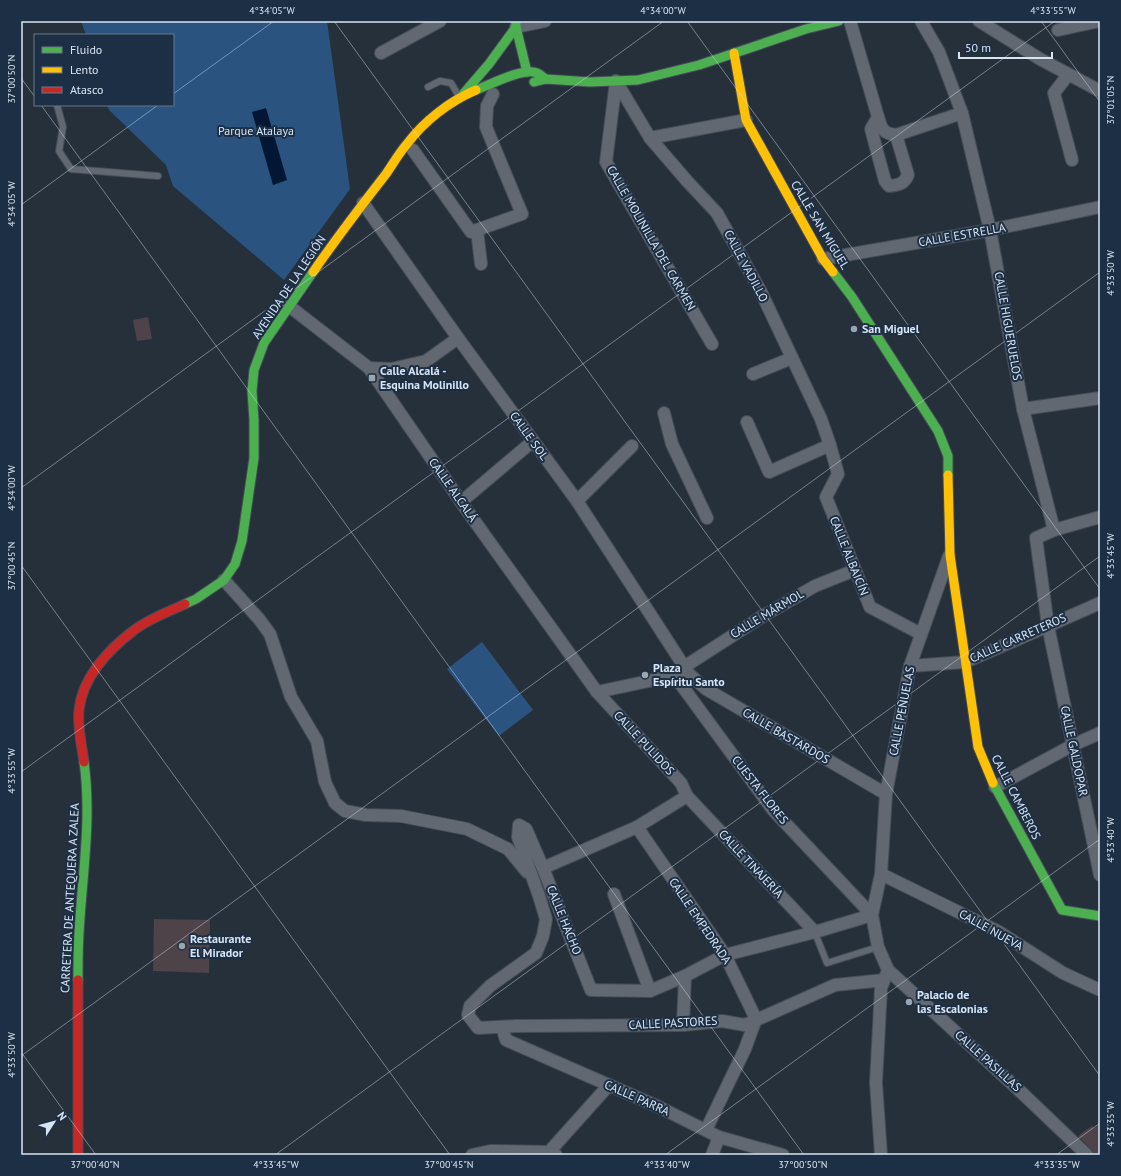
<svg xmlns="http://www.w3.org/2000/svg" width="1121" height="1176" viewBox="0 0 1121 1176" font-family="'PT Sans',sans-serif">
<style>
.green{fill:#2a5380}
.water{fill:#031735}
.building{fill:#4d4349}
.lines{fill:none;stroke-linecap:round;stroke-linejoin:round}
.lane-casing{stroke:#454d57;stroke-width:8}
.street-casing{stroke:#454d57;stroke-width:14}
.fast-casing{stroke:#454d57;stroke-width:11}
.slow-casing{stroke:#454d57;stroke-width:11}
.jam-casing{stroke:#454d57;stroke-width:11}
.lane{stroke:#616871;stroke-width:6}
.street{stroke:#616871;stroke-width:12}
.fast{stroke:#4caf50;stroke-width:9}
.slow{stroke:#ffc107;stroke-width:9}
.jam{stroke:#c62828;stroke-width:9}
.ticks{fill:none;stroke:#d9e4f2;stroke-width:1;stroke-opacity:0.45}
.poi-dot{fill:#9aa5b2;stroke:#1d2f44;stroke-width:1.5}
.labels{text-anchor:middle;stroke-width:4;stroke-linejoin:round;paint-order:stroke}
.park-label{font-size:12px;fill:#d7e6f8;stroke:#1d2f44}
.street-label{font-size:12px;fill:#d9e4f2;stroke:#1d2f44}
.poi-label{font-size:12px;font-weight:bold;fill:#d9e4f2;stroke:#1d2f44;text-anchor:start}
.neatline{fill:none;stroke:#d9e4f2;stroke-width:1.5}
.ticks-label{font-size:10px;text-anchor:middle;fill:#d9e4f2}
</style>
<rect width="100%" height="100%" fill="#26303b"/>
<g class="green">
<polygon points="81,21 327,21 350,189 284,280 173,186 166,165 109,110 107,105 173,105 173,35 86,35"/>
<polygon points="482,642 533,710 499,736 447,669"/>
</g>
<polygon class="water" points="266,108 287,180 273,185 252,112"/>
<g class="building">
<polygon points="148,317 152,339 137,341 133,320"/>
<polygon points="154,919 210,920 209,973 153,971"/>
<polygon points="1100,1124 1100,1155 1094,1155 1092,1150 1078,1136 1092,1126 1094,1128"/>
</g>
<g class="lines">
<g class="lane-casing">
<g id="lane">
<polyline points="428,87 440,81 451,83 460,98"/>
<polyline points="57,105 63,127 59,151 71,169 158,176"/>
<polyline points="817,938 827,963 878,947"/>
</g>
</g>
<g class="street-casing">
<g id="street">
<path d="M850,21L878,117L871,129L885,181L889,186C899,185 904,184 908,175L896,135"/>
<polyline points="921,21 939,52 962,113 990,230 1023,409 1054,530 1036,538 1048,626 1100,875"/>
<polyline points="979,21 1040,59 1100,91"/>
<polyline points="516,27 545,21"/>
<polyline points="1058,30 1100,21"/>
<polyline points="381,53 440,21"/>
<polyline points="1068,75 1054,93 1072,160"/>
<polyline points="616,81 650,138 687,181 717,213 761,292 821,419 830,445 838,474 826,497 870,607 921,634"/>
<polyline points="616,81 606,162 712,344"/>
<path d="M878,117C882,130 883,133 896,135L962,113"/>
<polyline points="650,138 746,120"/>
<polyline points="413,150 471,232 522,214 486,127 487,106 493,94"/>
<polyline points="363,203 458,338 577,501 689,674 706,689 886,794"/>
<polyline points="477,230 481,264"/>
<polyline points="823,259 990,230 1100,207"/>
<polyline points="289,306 369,368 466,509 597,692 681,783 687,796 815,932"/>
<polyline points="369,368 391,369 426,361 458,338"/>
<polyline points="753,374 792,358"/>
<polyline points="1023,409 1100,398"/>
<polyline points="664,413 672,444 707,518"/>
<polyline points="747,422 769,472 830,445"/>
<polyline points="577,501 632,446"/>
<polyline points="461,502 533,441"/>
<polyline points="1054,530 1100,517"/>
<polyline points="224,580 259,619 270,634 291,697 317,741 325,782 335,803 345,811 366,815 401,816 467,829 508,849 527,872"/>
<polyline points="910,666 965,662 1048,626 1100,603"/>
<polyline points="684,667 763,616 815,586 855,570"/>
<polyline points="674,675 773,810 872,915"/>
<polyline points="597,692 682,674"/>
<polyline points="995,787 1073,745 1100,733"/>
<polyline points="687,796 637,827 543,868 591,990 650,991 685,976 725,955 815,932 872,915"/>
<polyline points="637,827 725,955 756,1019 745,1049 706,1130"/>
<polyline points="543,868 526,829 519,825 518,837 539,896 546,919 543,936 536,953 490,986 470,1006 468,1015 478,1028 516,1026 683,1025 722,1021 745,1025 835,985 884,980"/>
<polyline points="881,874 999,932 1063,973 1100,990"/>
<polyline points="614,894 650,991"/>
<polyline points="888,970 1021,1092 1087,1155"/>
<polyline points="683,1025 685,976"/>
<polyline points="502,1027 506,1040 659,1107 719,1137 783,1155"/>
<polyline points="549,1152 609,1085"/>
<polyline points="472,1155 490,1151 549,1152 556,1155"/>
<polyline points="712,1155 719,1137"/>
<polyline points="881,1155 876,1083 881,988 888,970 878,947 872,915 881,874 886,794 910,666 949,556"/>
</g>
</g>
<g class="fast-casing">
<g id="fast">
<polyline points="516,21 516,27 527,72"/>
<polyline points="534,82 546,79 590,82 638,80 699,65 806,29 839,21"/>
<path d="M476,90C490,85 523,67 537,73C540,74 543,77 545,79"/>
<polyline points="464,93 489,64 516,27"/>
<polyline points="833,272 852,297 938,431 948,456 948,475"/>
<polyline points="185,604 196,599 224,580 235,564 242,541 254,458 254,420 252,391 254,370 264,343 313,272"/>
<polyline points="993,783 1062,910 1100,916"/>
<path d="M78,980C78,964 78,949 79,934C82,876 92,820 84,762"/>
</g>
</g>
<g class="slow-casing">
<g id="slow">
<polyline points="734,53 746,120 823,259 833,272"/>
<path d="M313,272C336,239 361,206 386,174C393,164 399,153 407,144C424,121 450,101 476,90"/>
<polyline points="948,475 950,555 978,747 993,783"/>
</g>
</g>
<g class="jam-casing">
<g id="jam">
<path d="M84,762C82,746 77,727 79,710C82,678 108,650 133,631C148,619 168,612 185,604"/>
<polyline points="78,980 78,1155"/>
</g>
</g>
<use href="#lane" class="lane"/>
<use href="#street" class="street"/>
<use href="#fast" class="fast"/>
<use href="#slow" class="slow"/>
<use href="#jam" class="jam"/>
</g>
<path class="ticks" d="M334,21L1100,1076M687,21L1100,589M1041,21L1100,102M21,78L35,97M173,94L274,21M41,105L804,1155M21,205L158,105M21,488L664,21M21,565L450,1155M21,772L1055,21M21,1052L96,1155M21,1056L1100,272M275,1155L1100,556M665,1155L1100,839M1056,1155L1100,1123"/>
<g class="poi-dot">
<circle cx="854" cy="329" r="4"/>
<rect x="368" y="374" width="8" height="8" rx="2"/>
<circle cx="645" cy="675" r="4"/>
<circle cx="182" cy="946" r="4"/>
<circle cx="909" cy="1002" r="4"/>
</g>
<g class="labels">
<g class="park-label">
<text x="256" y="135">Parque Atalaya</text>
</g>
<g class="street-label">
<text transform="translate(820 225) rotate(59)" y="4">CALLE SAN MIGUEL</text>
<text transform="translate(962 235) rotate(-10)" y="4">CALLE ESTRELLA</text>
<text transform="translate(651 238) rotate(60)" y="4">CALLE MOLINILLA DEL CARMEN</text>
<text transform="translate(746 266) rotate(62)" y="4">CALLE VADILLO</text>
<text transform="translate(289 287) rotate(-56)" y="4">AVENIDA DE LA LEGIÓN</text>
<text transform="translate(1008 326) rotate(80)" y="4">CALLE HIGUERUELOS</text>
<text transform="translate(529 436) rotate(54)" y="4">CALLE SOL</text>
<text transform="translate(453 490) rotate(55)" y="4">CALLE ALCALÁ</text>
<text transform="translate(849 556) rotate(68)" y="4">CALLE ALBAICÍN</text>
<text transform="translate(767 614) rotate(-31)" y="4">CALLE MÁRMOL</text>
<text transform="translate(1018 638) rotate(-24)" y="4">CALLE CARRETEROS</text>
<text transform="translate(902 711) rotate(-79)" y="4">CALLE PEÑUELAS</text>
<text transform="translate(786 736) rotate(30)" y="4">CALLE BASTARDOS</text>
<text transform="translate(644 743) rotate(47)" y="4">CALLE PULIDOS</text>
<text transform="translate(1074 751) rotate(78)" y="4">CALLE GALDOPAR</text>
<text transform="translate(760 790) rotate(52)" y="4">CUESTA FLORES</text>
<text transform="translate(1016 797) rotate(63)" y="4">CALLE CAMBEROS</text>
<text transform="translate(751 864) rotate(47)" y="4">CALLE TINAJERÍA</text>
<text transform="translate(70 898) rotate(-87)" y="4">CARRETERA DE ANTEQUERA A ZALEA</text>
<text transform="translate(564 920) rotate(68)" y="4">CALLE HACHO</text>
<text transform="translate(700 921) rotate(56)" y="4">CALLE EMPEDRADA</text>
<text transform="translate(991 930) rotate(29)" y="4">CALLE NUEVA</text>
<text transform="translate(673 1023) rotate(-3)" y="4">CALLE PASTORES</text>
<text transform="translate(988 1061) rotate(42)" y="4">CALLE PASILLAS</text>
<text transform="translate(637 1098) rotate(24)" y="4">CALLE PARRA</text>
</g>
<g class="poi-label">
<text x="862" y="333">San Miguel</text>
<text x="380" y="375">Calle Alcalá -<tspan x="380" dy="14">Esquina Molinillo</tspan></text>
<text x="653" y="672">Plaza<tspan x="653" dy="14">Espíritu Santo</tspan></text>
<text x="190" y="943">Restaurante<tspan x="190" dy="14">El Mirador</tspan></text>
<text x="917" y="999">Palacio de<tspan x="917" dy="14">las Escalonias</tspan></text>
</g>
</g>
<rect width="1121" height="1176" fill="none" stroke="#1d2f44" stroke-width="44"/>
<rect x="34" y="34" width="140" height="72" fill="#1d2f44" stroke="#68778a"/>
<rect x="42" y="47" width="20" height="6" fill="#4caf50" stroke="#68778a"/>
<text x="70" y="54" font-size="12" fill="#d9e4f2">Fluido</text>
<rect x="42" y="67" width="20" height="6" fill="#ffc107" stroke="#68778a"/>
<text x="70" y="74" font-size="12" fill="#d9e4f2">Lento</text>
<rect x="42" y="87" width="20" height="6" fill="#c62828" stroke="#68778a"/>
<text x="70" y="94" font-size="12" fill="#d9e4f2">Atasco</text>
<g transform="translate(54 1122) rotate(54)" stroke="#1d2f44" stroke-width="3" paint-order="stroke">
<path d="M0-3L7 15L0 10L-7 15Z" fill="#d9e4f2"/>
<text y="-6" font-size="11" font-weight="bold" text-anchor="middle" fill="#d9e4f2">N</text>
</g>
<path d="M959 52v6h93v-6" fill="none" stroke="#d9e4f2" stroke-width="2"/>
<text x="965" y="52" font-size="12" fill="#d9e4f2" stroke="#1d2f44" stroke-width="3" paint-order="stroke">50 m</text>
<rect x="22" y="22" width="1077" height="1132" class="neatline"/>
<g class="ticks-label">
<text x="272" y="14">4°34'05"W</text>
<text x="663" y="14">4°34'00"W</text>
<text x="1053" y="14">4°33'55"W</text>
<text transform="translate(11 79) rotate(-90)" y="4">37°00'50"N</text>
<text transform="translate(1110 100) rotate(-90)" y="4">37°01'05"N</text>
<text transform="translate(11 204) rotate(-90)" y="4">4°34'05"W</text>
<text transform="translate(1110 273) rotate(-90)" y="4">4°33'50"W</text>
<text transform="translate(11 488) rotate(-90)" y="4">4°34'00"W</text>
<text transform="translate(1110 556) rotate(-90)" y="4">4°33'45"W</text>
<text transform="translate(11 566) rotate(-90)" y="4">37°00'45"N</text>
<text transform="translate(11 771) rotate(-90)" y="4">4°33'55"W</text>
<text transform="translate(1110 840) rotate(-90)" y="4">4°33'40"W</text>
<text transform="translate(11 1055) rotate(-90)" y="4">4°33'50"W</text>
<text transform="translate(1110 1124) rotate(-90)" y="4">4°33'35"W</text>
<text x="95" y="1168">37°00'40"N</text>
<text x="276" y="1168">4°33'45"W</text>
<text x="449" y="1168">37°00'45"N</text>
<text x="667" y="1168">4°33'40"W</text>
<text x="803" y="1168">37°00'50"N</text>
<text x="1057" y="1168">4°33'35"W</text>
</g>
</svg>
